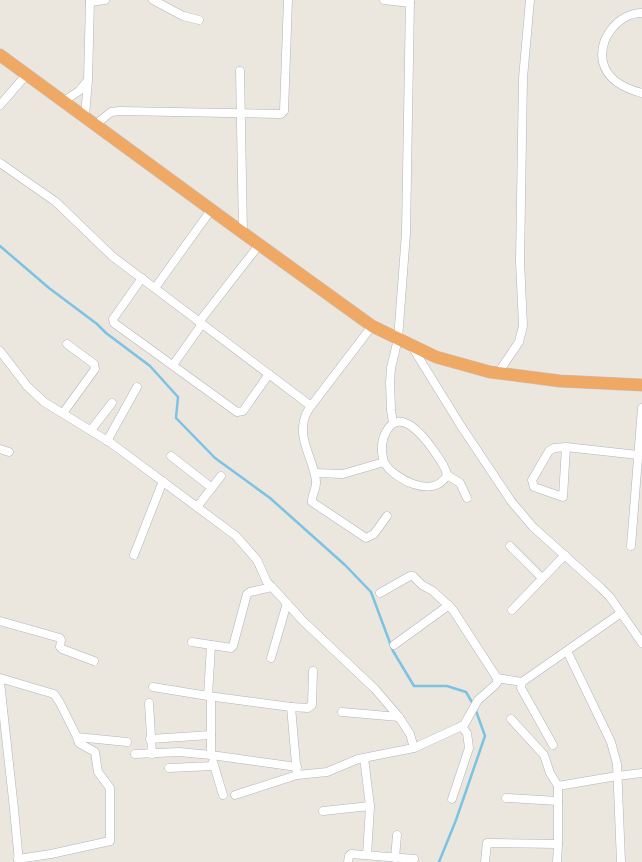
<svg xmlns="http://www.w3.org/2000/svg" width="642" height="862" viewBox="0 0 642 862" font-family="Commissioner,sans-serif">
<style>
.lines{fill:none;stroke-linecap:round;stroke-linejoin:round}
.stream{stroke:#7bc3e4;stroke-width:2.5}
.minor-casing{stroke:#b2b4bd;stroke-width:9}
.highway-casing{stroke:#c4c4c4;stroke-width:13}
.minor{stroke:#fff;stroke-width:8}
.highway{stroke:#f0a865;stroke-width:12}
</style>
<rect width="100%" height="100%" fill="#ebe6de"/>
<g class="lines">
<g class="stream">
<polyline points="0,246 49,288 97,324 106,333 150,366 178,397 176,418 215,458 270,498 345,565 371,592 393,651 414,686 447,686 466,692 473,704"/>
<polyline points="439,862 456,820 485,736 475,708"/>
</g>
<g class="minor-casing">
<g id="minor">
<polyline points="153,0 183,16 199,20"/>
<polyline points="384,0 410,3"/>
<polyline points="90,2 105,0"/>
<path d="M642,13C619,13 598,38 603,62C607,80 626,89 642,93"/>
<polyline points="240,71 243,233"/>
<polyline points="64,101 79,91 88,80"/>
<polyline points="0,105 27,74"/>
<polyline points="85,116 88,80 90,0"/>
<polyline points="95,125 111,112 120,111 281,114 284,111 288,0"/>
<polyline points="0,163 56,202 112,256 311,406"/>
<polyline points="142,278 113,319 114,323 237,412 243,411 269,374"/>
<polyline points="155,288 211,210"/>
<polyline points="199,322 259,245"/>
<path d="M372,326L311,406C309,409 306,413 305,417C297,439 314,460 316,481C317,489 311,495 312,502L366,538L374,534L387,516"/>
<polyline points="411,345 461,426 511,501 533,527 601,588 610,597 642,643"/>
<polyline points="0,351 27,386 44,402 111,443 236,536 257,560 267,582 272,587 303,621 375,689 399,717 410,734 414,748"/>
<polyline points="173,365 202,324"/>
<polyline points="498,373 519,342 523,326 520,261 523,78 530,0"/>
<polyline points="63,413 95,369 94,364 67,344"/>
<polyline points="393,423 391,410 390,382 391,368 398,339 406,233 410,0"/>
<polyline points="91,430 112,403"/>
<polyline points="107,441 137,387"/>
<polyline points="566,447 554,448 549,451 532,480 534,487 563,497 566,447 638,455"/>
<polyline points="0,449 9,452"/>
<polyline points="171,456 212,488"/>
<path d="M315,473L343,474L384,462C393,479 434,500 447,475C446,467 439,458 434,451C425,438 400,405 386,432C381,441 381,452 384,462"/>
<polyline points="447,475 460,483 467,498"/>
<polyline points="197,507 221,476"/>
<polyline points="510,546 542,578"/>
<polyline points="631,546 642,408"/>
<polyline points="134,555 163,481"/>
<polyline points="512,610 565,555"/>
<polyline points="0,621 60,638 61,640 60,647 62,649 94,661"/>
<polyline points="192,642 231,648 233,646 247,594 250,592 272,587"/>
<polyline points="394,645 449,605"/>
<polyline points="567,651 611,742 617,764 621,862"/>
<polyline points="271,658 287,603"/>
<polyline points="0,678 54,694 60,703 77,737 127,742"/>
<polyline points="497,678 522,682"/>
<polyline points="0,682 14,809 19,862"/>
<polyline points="153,687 208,696 291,707 297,775"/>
<polyline points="208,696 211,645"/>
<polyline points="211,697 211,755"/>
<polyline points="149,703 152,754"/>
<polyline points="291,707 308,708 312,705 313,671"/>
<polyline points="342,712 399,717"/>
<polyline points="511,719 544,755 550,773 558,786"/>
<polyline points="150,739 211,735"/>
<polyline points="553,745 521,688 522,682 621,613"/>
<polyline points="135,754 179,752 211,755 297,767"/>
<polyline points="364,758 370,806 367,855"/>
<polyline points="213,762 223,795"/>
<polyline points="169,768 213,766"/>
<polyline points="235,795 297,775 327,772 358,759 414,748 464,725 478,700 494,686 497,683 497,678 453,610 433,591 422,585 413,576 410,576 380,593"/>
<polyline points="506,798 558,801"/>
<polyline points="452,799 469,748 467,733 461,726"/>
<polyline points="323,811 370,806"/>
<polyline points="395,858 397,835"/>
<polyline points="18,859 51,854 110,841 110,788 98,772 95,752 79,743 77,737"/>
<polyline points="348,862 349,856 351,854 414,859"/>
<polyline points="485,862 487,843 558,844 558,786 617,776 642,773"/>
<polyline points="557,862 558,844"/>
</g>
</g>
<g class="highway-casing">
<polyline id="highway" points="0,55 239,230 372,326 436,357 490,372 560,381 642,385"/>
</g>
<use href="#minor" class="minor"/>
<use href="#highway" class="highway"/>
</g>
</svg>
